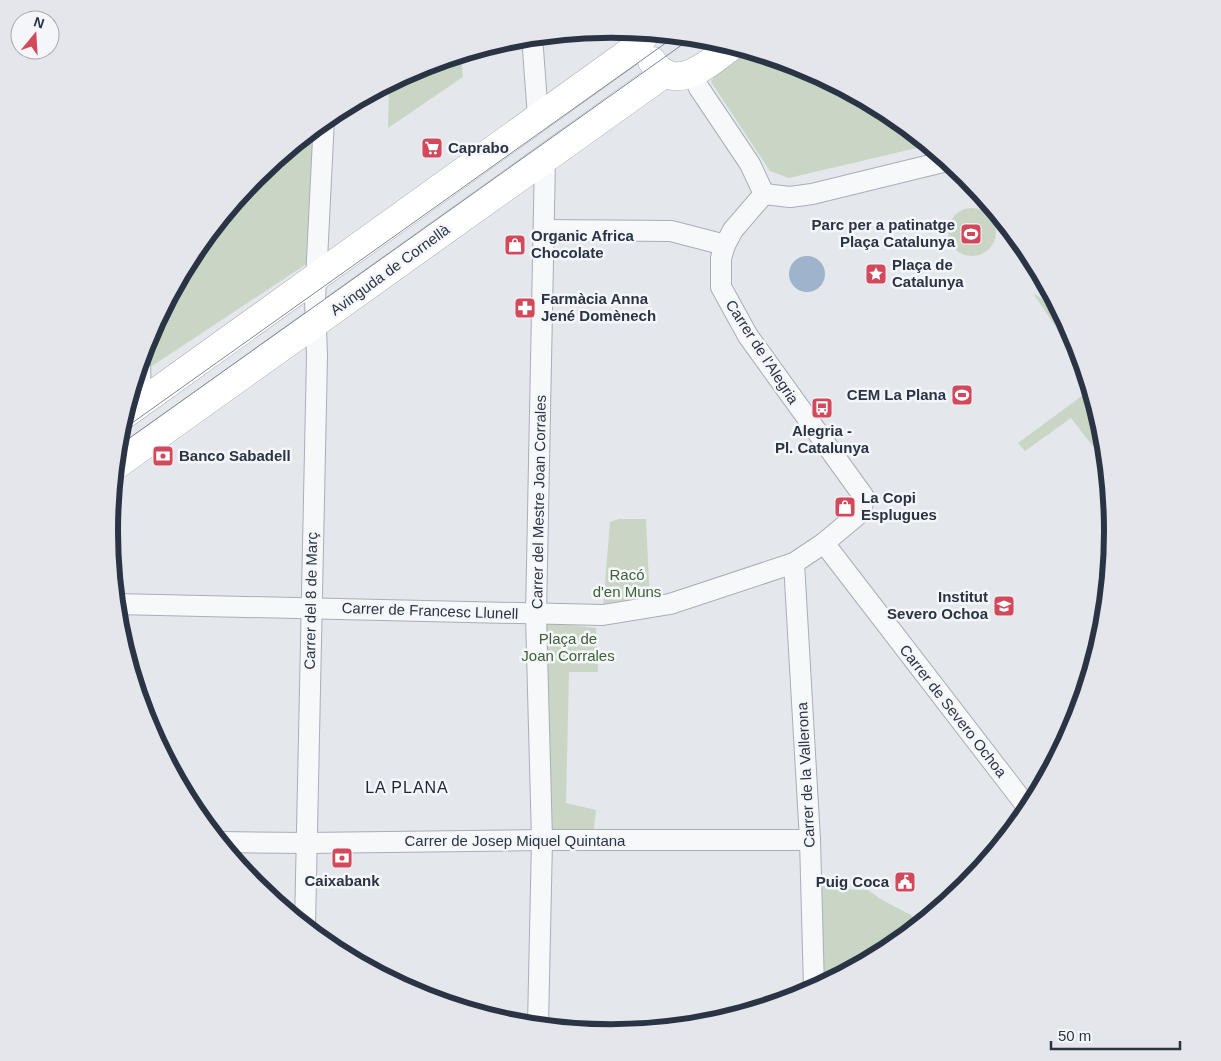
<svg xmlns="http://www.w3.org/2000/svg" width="1221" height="1061" viewBox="0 0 1221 1061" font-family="Arial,sans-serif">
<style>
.green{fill:#c9d6c5}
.water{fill:#9fb4cc}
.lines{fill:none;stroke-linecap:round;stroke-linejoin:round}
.street-casing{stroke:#a9aeb7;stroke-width:22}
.secondary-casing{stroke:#a9aeb7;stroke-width:29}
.street{stroke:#f7f8fa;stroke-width:20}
.secondary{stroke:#fff;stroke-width:28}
.tram{stroke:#7d8696;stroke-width:1}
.labels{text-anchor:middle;stroke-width:5;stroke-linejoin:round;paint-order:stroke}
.poi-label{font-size:15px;font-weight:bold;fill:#2b3445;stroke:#f4f6f9;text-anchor:start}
.street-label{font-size:15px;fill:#2b3445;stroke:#f4f6f9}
.park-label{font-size:15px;fill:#3f6138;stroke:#f4f6f9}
.neighbourhood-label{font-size:16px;letter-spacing:1px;fill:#1d2536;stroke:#f4f6f9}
.rim{fill:none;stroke:#2b3445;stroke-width:6}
</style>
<rect width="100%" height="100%" fill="#e4e7ec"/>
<g class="green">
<polygon points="749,51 803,67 889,113 924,142 925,146 789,178 770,171 711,82 715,75"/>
<polygon points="461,54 463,77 388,128 389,83 419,67"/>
<polygon points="317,126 317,257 149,368 149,335 193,252 256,176"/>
<circle cx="972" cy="232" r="24"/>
<polygon points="1033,293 1059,310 1074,339 1083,368"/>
<polygon points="1090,390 1103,433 1106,463 1071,418 1025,451 1018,443"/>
<polygon points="619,519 646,519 650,604 603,608 610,522"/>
<polygon points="543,622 596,628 598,672 569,672 566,803 596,810 593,837 545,836"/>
<polygon points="818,884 841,889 868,890 882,900 911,915 918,924 889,948 823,983"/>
</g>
<circle class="water" cx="807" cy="274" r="18"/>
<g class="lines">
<g class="street-casing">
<g id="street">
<polyline points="532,36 538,117"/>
<polyline points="693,74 699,88 750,164 764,194"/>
<polyline points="764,194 790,197 812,194 947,161"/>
<polyline points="544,230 671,231 725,245"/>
<polyline points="140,361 141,403"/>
<polyline points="824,543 1028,808"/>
<polyline points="794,563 810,840 814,988"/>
<polyline points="116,604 603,615 670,604 794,563 824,543 861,512 864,497 748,336 721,287 721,258 725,245 733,230 764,194"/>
<polyline points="220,842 306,843 542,840 810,840"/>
<polyline points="305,926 317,356 315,300 324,119"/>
<polyline points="538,1025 542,840 536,615 545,159"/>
</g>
</g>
<g class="secondary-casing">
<g id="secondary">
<path d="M652,61C675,96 710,62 732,46"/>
<polyline points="124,415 621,58 635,48 647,32"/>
<polyline points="115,466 665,73"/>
</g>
</g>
<use href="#street" class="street"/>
<use href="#secondary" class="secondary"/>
<g class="tram">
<polyline points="118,433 677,35"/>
<polyline points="117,447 693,37"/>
</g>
</g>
<defs>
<g id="supermarket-square" transform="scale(1.125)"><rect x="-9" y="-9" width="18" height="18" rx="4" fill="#d1495b" stroke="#f4f6f9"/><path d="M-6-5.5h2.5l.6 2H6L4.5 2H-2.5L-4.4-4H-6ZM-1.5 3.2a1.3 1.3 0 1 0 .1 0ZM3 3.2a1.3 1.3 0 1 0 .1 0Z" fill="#fff"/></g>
<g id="stadium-square" transform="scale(1.125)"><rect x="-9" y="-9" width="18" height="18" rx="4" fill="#d1495b" stroke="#f4f6f9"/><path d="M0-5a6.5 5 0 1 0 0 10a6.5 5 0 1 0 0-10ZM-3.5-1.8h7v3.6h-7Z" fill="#fff"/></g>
<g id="shop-square" transform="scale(1.125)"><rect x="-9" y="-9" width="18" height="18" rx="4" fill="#d1495b" stroke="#f4f6f9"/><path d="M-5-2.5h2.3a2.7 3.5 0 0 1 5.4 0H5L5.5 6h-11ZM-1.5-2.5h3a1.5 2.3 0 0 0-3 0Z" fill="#fff"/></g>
<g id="sight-square" transform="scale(1.125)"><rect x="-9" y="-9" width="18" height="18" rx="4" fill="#d1495b" stroke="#f4f6f9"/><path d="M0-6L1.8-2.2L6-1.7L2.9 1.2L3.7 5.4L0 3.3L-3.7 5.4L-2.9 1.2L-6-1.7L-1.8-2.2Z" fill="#fff"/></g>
<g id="pharmacy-square" transform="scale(1.125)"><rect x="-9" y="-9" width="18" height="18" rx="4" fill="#d1495b" stroke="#f4f6f9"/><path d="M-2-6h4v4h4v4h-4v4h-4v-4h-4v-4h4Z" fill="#fff"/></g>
<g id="bus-square" transform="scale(1.125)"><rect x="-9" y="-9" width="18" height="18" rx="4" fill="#d1495b" stroke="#f4f6f9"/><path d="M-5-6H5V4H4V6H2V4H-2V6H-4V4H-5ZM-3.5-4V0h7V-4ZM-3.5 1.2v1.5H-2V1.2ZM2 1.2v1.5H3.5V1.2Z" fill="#fff"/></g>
<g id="bank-square" transform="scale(1.125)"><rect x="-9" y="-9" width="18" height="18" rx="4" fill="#d1495b" stroke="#f4f6f9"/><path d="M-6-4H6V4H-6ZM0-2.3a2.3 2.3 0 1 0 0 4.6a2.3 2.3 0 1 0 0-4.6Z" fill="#fff"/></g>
<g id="school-square" transform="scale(1.125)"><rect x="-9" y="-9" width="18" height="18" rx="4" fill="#d1495b" stroke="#f4f6f9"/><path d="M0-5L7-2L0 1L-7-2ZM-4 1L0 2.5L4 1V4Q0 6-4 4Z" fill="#fff"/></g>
<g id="civic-square" transform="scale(1.125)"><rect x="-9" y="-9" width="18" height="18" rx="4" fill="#d1495b" stroke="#f4f6f9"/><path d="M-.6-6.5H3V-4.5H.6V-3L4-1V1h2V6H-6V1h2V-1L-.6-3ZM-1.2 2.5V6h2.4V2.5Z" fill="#fff"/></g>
</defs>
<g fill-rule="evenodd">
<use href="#supermarket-square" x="432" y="148"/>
<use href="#stadium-square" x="971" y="234"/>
<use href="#shop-square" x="515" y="245"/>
<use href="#sight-square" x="876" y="274"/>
<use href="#pharmacy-square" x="525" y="308"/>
<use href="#stadium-square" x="962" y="395"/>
<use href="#bus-square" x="822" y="408"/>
<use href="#bank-square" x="163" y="456"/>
<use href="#shop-square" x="845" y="507"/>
<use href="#school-square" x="1004" y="606"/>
<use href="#bank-square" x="342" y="858"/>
<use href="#civic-square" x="905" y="882"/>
</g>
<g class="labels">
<g class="poi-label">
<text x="448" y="153">Caprabo</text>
<text x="955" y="230" text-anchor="end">Parc per a patinatge<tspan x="955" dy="17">Plaça Catalunya</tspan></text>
<text x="531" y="241">Organic Africa<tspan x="531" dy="17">Chocolate</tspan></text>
<text x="892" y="270">Plaça de<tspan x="892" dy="17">Catalunya</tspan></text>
<text x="541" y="304">Farmàcia Anna<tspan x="541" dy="17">Jené Domènech</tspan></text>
<text x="946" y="400" text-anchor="end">CEM La Plana</text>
<text x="822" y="436" text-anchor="middle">Alegria -<tspan x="822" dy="17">Pl. Catalunya</tspan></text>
<text x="179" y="461">Banco Sabadell</text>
<text x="861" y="503">La Copi<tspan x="861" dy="17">Esplugues</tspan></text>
<text x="988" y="602" text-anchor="end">Institut<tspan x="988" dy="17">Severo Ochoa</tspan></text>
<text x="342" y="886" text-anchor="middle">Caixabank</text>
<text x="889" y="887" text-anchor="end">Puig Coca</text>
</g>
<g class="street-label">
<text transform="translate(390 270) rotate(-36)" y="5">Avinguda de Cornellà</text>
<text transform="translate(762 352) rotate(57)" y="5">Carrer de l'Alegria</text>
<text transform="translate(539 502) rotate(-89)" y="5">Carrer del Mestre Joan Corrales</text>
<text transform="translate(311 601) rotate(-89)" y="5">Carrer del 8 de Març</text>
<text transform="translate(430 611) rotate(2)" y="5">Carrer de Francesc Llunell</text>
<text transform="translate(953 711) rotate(52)" y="5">Carrer de Severo Ochoa</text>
<text transform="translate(806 775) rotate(-93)" y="5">Carrer de la Vallerona</text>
<text x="515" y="846">Carrer de Josep Miquel Quintana</text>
</g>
<g class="park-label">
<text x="627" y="580">Racó<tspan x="627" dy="17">d'en Muns</tspan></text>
<text x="568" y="644">Plaça de<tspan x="568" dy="17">Joan Corrales</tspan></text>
</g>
<g class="neighbourhood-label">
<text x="407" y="793">LA PLANA</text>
</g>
</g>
<path d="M0 0H1221V1061H0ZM118 531a493 493 0 1 1 986 0a493 493 0 1 1-986 0Z" fill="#e4e6eb" fill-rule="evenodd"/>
<path class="rim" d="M118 531a493 493 0 1 1 986 0a493 493 0 1 1-986 0Z"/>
<g transform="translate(35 35) rotate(18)"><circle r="24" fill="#f4f6f9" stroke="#a4a8b1"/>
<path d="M0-4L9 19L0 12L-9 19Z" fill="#d1495b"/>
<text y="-8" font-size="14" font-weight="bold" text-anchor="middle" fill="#2b3445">N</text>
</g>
<path d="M1051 1041v8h129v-8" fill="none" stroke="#2b3445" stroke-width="2.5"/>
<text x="1058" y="1041" font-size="15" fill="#2b3445" stroke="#f4f6f9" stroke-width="4" paint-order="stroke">50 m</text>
</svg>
